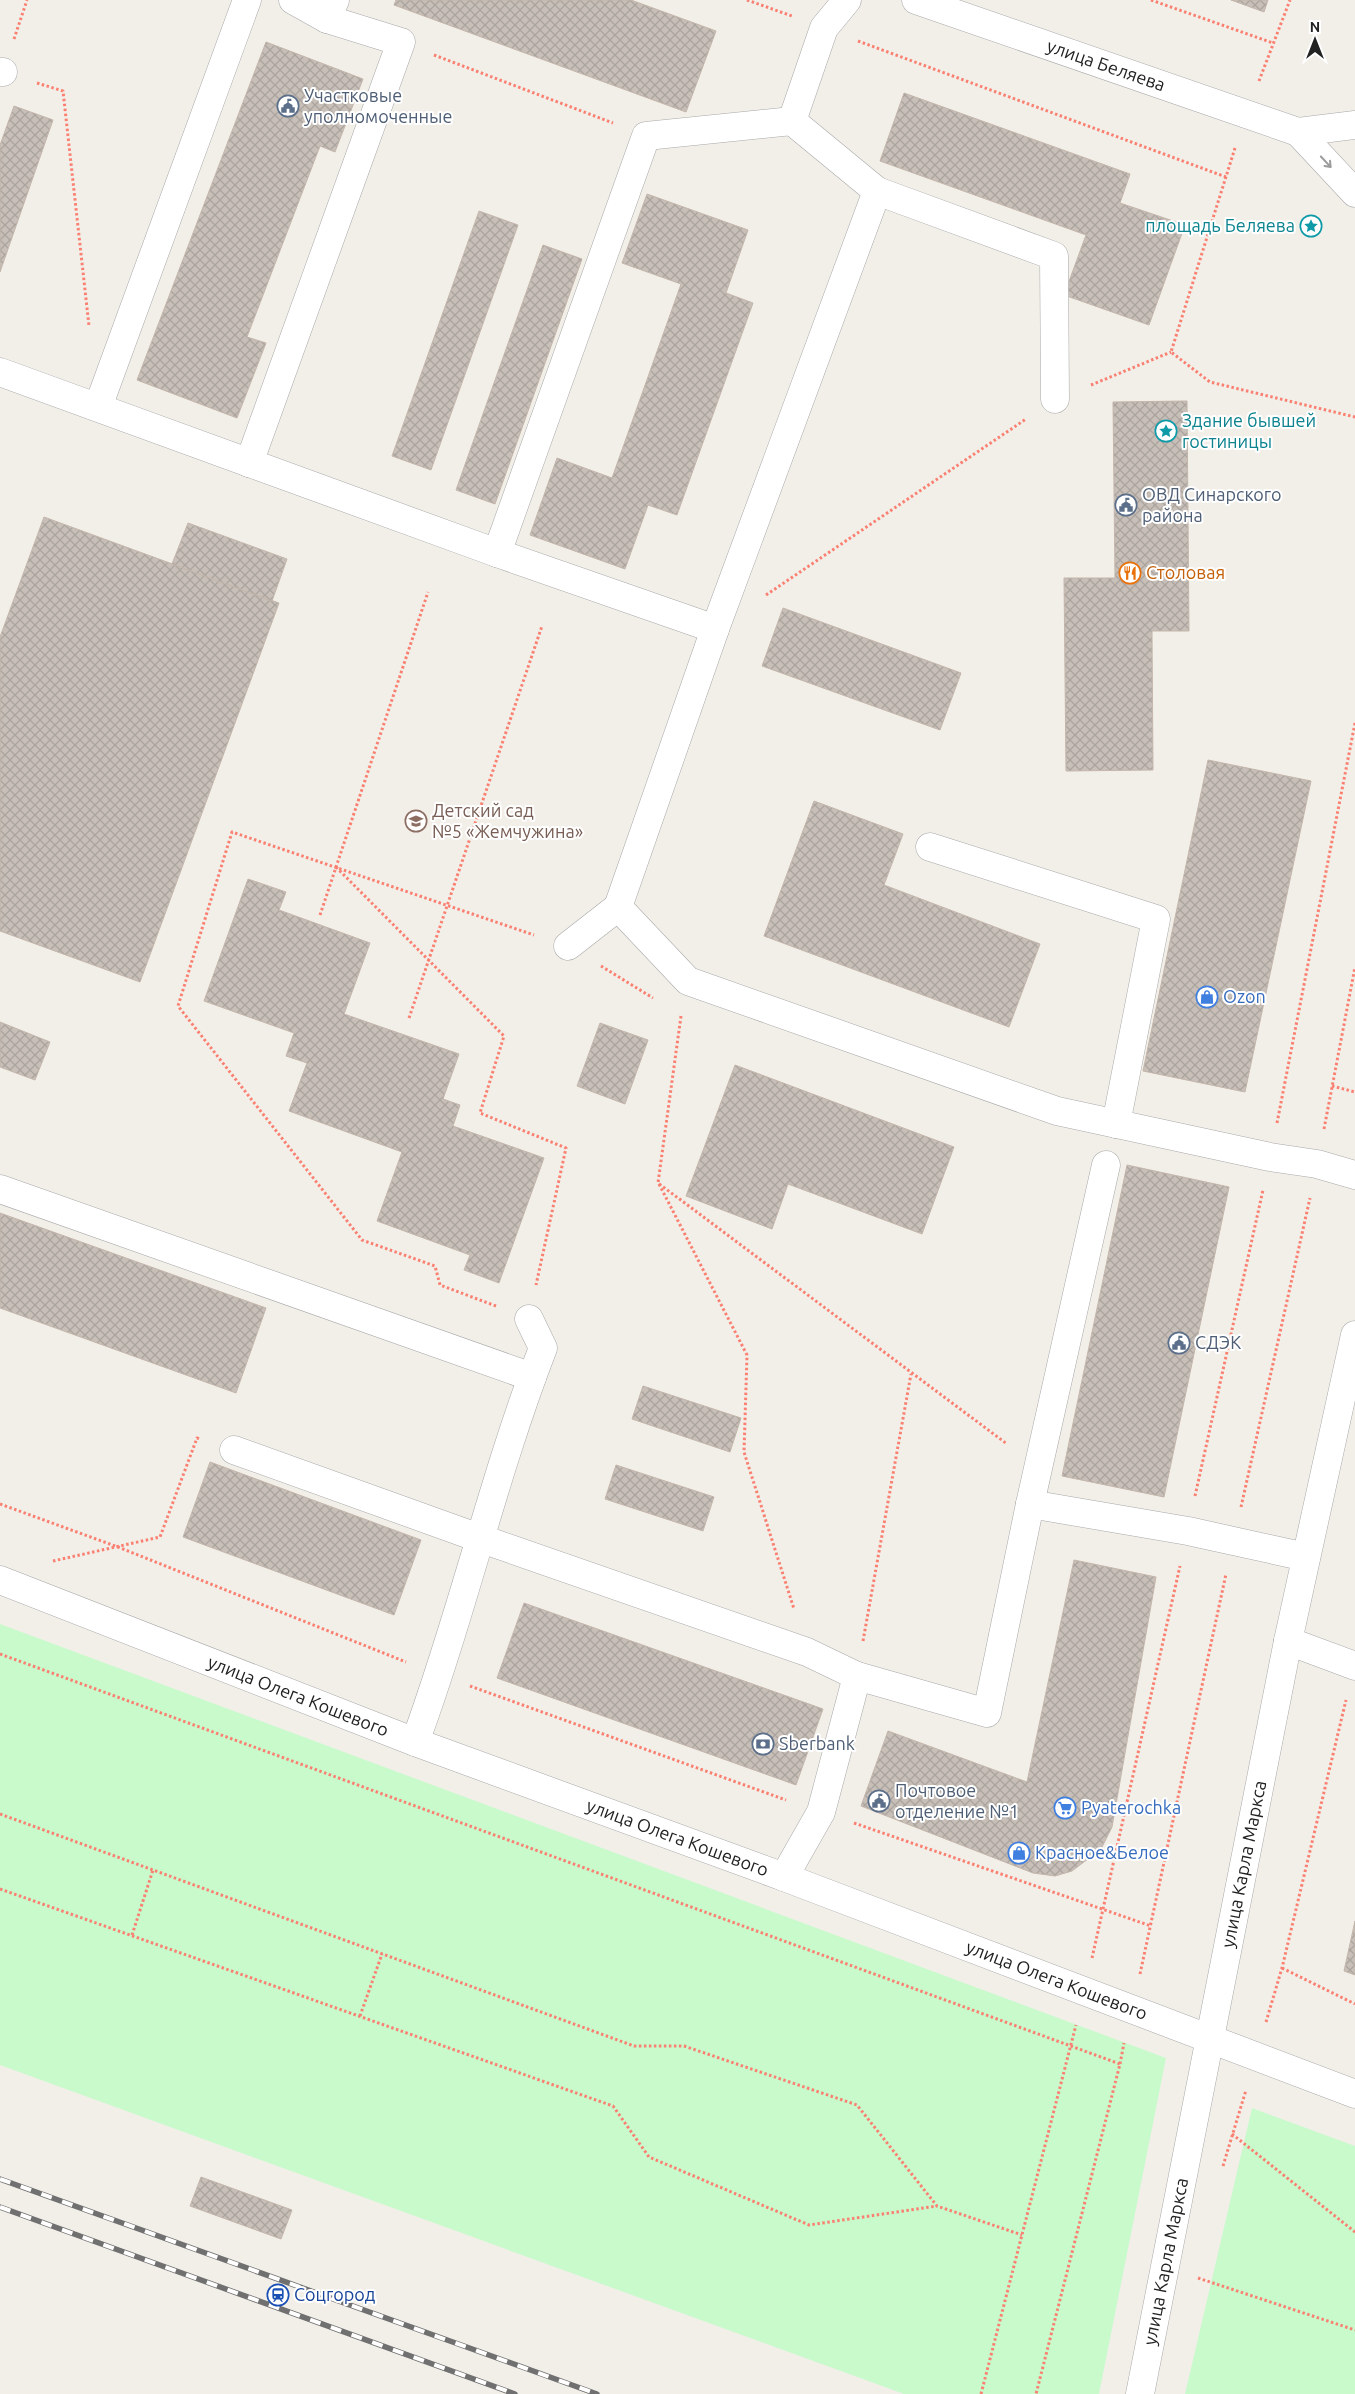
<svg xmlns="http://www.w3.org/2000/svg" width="1355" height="2394" viewBox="0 0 1355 2394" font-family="Ubuntu,sans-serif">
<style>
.park{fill:#c8facc}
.building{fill:url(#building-cross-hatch);stroke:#c4b6ab}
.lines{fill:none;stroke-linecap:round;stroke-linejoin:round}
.minor-casing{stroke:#a9a9a9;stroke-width:29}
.path{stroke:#fa8072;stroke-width:3;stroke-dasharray:2.5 2.5;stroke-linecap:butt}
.minor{stroke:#fff;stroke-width:28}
.rail-casing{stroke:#707070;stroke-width:5.5}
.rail{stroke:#fff;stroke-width:4;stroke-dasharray:11;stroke-linecap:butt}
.oneway{stroke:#9c9c9c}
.labels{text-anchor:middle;stroke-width:4;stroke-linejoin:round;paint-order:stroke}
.street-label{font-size:18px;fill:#222;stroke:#fff}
.service-label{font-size:18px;fill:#4e5e75;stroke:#fff;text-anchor:start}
.culture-label{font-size:18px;fill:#0d838f;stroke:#fff;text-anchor:end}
.food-label{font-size:18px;fill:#c56008;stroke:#fff;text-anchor:start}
.education-label{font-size:18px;fill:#785e54;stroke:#fff;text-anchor:start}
.shop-label{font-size:18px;fill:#366cbe;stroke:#fff;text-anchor:start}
.transit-label{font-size:18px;fill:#164399;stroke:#fff;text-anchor:start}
</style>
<defs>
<pattern id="building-cross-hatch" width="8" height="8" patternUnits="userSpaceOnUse" patternTransform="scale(1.25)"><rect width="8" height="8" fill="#c7bfb8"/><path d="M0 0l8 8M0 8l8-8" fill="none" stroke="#aba49e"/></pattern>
</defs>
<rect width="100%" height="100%" fill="#f2efe9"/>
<g class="park">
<polygon points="0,1624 1166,2058 1099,2394 904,2394 0,2065"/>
<polygon points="1252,2108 1355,2146 1355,2394 1185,2394"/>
</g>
<g class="building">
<polygon points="396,0 631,0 716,31 686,112 394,5"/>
<polygon points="1231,0 1268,0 1264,12"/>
<polygon points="266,42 363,79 335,152 320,146 247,337 266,343 237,418 137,380"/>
<polygon points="904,93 1130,174 1120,203 1185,225 1149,325 1064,295 1086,235 880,161"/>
<polygon points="14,106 53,120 0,272 0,145"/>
<polygon points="647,194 748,230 726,293 753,303 677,515 648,505 625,569 530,535 557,458 612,478 681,284 622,263"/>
<polygon points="479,211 518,225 431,470 392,456"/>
<polygon points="543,245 582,259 495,504 456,490"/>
<polygon points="1187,401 1189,631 1152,631 1153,770 1066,771 1064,578 1115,578 1113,402"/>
<polygon points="44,517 279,603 140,982 0,931 0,637"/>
<polygon points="188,523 287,559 272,601 172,564"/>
<polygon points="783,608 961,673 940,730 762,666"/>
<polygon points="1208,760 1311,781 1245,1092 1143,1071"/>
<polygon points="814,801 903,834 884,885 1040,944 1009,1027 764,936"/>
<polygon points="248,879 286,892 279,910 370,943 344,1014 459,1054 443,1099 460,1105 453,1126 544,1158 499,1283 464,1270 470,1255 377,1221 402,1152 289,1111 307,1063 286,1056 294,1033 204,1001"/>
<polygon points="0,1022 50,1042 35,1080 0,1067"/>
<polygon points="600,1023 648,1040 625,1104 577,1086"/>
<polygon points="735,1065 954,1147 922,1234 788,1184 772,1229 686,1196"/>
<polygon points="1127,1165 1229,1187 1164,1497 1062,1476"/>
<polygon points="0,1213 266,1308 236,1393 0,1308"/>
<polygon points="643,1386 741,1418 730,1452 632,1419"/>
<polygon points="210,1462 421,1540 394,1615 183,1537"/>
<polygon points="616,1465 714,1497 703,1531 605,1499"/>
<polygon points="1074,1560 1156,1577 1112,1827 1101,1849 1072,1871 1055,1876 1033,1873 861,1806 888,1731 1027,1782"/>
<polygon points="524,1603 823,1709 796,1785 497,1678"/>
<polygon points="1355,1921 1355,1975 1344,1971"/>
<polygon points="201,2177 292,2210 281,2239 190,2206"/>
</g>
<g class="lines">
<g class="minor-casing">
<g id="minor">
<polyline points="293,0 327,19 335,0"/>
<path id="s1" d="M916,0L1298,132L1355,125"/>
<polyline points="0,72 3,72"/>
<polyline points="1298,132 1355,193"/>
<polyline points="877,191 1054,256 1055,399"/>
<polyline points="0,372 497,553 715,629 618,907 688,981 1057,1111 1270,1157 1317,1164 1355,1175"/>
<polyline points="98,407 247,0"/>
<polyline points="249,463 401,42 327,19"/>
<polyline points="497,553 646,136 792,121"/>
<polyline points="715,629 877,191 792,121 824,28 847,0"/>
<polyline points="930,847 1156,919 1116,1124"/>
<polyline points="568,946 618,907"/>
<polyline points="0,1189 532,1377"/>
<polyline points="234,1450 479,1538 807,1652 857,1676 987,1713 1030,1504 1188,1531 1306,1557"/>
<polyline points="1030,1504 1106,1165"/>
<path id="s2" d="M0,1580L415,1742L784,1877L1355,2094"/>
<polyline points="1288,1641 1355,1666"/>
<path d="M415,1742C463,1612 493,1477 543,1348L529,1319"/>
<polyline points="784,1877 821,1812 857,1676"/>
<path id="s3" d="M1140,2394L1288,1641L1355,1335"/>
</g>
</g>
<g class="path">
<polyline points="747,0 792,16"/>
<polyline points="1151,0 1273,43"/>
<polyline points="14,39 27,0"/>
<polyline points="858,41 1226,177"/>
<polyline points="434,55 613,123"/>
<polyline points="1259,81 1290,0"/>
<polyline points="37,83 63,91 89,326"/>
<polyline points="1235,148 1171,352 1210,382 1355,417"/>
<polyline points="1091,385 1171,352"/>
<polyline points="766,595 1026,419"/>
<polyline points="336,867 504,1036 480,1113 566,1148 536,1285"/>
<polyline points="320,915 428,592"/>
<polyline points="601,966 653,998"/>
<polyline points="681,1016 658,1183 1007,1444"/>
<polyline points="409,1018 542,626"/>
<polyline points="1332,1086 1355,1092"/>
<polyline points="1277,1123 1355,723"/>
<polyline points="1324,1129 1355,967"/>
<polyline points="659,1184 747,1355 744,1452 794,1609"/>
<polyline points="496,1306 440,1285 435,1266 362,1240 178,1006 232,832 534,935"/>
<polyline points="1195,1496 1263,1190"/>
<polyline points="0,1504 118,1547 406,1662"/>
<polyline points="1241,1507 1310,1198"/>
<polyline points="53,1561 160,1537 197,1438 200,1439"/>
<polyline points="863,1641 911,1374"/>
<polyline points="0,1654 1120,2064 1036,2394"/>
<polyline points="470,1686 786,1800"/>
<polyline points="0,1814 634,2046 684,2046 857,2105 937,2206 1022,2235"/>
<polyline points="854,1823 1151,1926"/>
<polyline points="0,1889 613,2106 649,2157 809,2225 937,2206"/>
<polyline points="132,1935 153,1870"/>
<polyline points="1092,1958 1180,1566"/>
<polyline points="1282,1968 1355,2004"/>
<polyline points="1140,1974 1226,1574"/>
<polyline points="360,2016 382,1954"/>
<polyline points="1266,2022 1282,1968 1346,1700"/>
<polyline points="1120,2064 1124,2043"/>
<polyline points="1232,2134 1355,2232"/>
<polyline points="1223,2166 1246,2090"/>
<polyline points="1198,2278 1355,2330"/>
<polyline points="981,2394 1076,2025"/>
</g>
<use href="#minor" class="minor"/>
<g class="rail-casing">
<g id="rail">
<polyline points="0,2179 597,2394"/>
<polyline points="0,2207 515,2394"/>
</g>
</g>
<use href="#rail" class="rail"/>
</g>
<defs><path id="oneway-shaft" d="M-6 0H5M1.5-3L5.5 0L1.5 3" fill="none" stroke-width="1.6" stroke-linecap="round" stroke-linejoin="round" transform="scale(1.25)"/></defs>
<use class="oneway" href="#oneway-shaft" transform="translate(1326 162) rotate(47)"/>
<defs>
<g id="civic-ring" transform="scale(1.125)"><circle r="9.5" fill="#fff" stroke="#5c6f8a" stroke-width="1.5"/><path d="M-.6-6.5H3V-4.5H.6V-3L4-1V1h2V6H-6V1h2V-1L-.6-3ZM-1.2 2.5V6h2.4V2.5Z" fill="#5c6f8a"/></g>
<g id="sight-ring" transform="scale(1.125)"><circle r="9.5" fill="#fff" stroke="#0f9aa8" stroke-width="1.5"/><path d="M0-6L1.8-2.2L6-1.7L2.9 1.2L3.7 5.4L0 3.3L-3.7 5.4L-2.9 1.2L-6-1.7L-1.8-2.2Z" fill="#0f9aa8"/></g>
<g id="restaurant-ring" transform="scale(1.125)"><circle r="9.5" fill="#fff" stroke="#e8710a" stroke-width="1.5"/><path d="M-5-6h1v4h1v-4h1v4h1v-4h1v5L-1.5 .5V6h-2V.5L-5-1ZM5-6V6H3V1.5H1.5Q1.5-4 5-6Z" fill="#e8710a"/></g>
<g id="school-ring" transform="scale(1.125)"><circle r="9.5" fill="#fff" stroke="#8d6e63" stroke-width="1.5"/><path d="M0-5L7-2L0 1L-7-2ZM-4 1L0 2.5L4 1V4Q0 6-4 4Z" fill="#8d6e63"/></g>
<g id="shop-ring" transform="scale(1.125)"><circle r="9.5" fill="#fff" stroke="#3f7fe0" stroke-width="1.5"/><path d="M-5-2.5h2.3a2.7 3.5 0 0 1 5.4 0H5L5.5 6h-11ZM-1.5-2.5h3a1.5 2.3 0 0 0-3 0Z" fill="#3f7fe0"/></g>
<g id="bank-ring" transform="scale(1.125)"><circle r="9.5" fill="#fff" stroke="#5c6f8a" stroke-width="1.5"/><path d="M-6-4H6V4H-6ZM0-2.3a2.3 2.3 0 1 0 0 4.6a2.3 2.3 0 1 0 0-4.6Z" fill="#5c6f8a"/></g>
<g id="supermarket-ring" transform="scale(1.125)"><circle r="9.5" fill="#fff" stroke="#3f7fe0" stroke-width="1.5"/><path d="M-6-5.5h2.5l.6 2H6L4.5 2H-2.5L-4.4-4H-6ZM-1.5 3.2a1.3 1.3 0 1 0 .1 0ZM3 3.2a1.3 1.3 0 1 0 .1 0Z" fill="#3f7fe0"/></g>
<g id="station-ring" transform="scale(1.125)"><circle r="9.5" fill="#fff" stroke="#1a4fb4" stroke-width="1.5"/><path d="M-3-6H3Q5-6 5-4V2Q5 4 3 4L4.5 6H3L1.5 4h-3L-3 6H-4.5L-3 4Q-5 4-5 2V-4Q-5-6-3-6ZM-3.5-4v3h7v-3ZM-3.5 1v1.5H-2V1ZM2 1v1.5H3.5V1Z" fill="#1a4fb4"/></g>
</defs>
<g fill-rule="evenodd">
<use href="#civic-ring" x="288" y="106"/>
<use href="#sight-ring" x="1311" y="226"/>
<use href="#sight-ring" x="1166" y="431"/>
<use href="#civic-ring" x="1126" y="505"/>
<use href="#restaurant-ring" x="1130" y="573"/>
<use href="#school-ring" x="416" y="821"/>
<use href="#shop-ring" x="1207" y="997"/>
<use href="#civic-ring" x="1179" y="1343"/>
<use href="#bank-ring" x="763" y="1744"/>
<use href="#civic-ring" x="879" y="1801"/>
<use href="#supermarket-ring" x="1065" y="1808"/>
<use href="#shop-ring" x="1019" y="1853"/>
<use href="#station-ring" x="278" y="2295"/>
</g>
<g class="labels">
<g class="street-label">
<text dy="6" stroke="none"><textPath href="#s1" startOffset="201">улица Беляева</textPath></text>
<text dy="6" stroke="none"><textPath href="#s2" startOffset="320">улица Олега Кошевого</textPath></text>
<text dy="6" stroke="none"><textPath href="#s2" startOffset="725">улица Олега Кошевого</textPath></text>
<text dy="6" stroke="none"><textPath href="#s3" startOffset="540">улица Карла Маркса</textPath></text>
<text dy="6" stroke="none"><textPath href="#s2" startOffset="1130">улица Олега Кошевого</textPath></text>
<text dy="6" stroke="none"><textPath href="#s3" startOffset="135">улица Карла Маркса</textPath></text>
</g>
<g class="service-label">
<text x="304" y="102">Участковые<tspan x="304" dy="21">уполномоченные</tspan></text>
<text x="1142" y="501">ОВД Синарского<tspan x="1142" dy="21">района</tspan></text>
<text x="1195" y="1349">СДЭК</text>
<text x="779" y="1750">Sberbank</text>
<text x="895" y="1797">Почтовое<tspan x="895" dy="21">отделение №1</tspan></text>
</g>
<g class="culture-label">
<text x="1295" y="232">площадь Беляева</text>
<text x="1182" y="427" text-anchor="start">Здание бывшей<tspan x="1182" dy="21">гостиницы</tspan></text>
</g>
<g class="food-label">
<text x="1146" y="579">Столовая</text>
</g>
<g class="education-label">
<text x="432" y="817">Детский сад<tspan x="432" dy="21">№5 «Жемчужина»</tspan></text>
</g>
<g class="shop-label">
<text x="1223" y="1003">Ozon</text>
<text x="1081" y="1814">Pyaterochka</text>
<text x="1035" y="1859">Красное&amp;Белое</text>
</g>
<g class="transit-label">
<text x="294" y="2301">Соцгород</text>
</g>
</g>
<g transform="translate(1315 40)" stroke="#ffffff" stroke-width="4" paint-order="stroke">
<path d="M0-4L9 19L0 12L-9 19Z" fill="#222222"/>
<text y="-8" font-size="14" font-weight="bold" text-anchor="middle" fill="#222222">N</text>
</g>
</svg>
